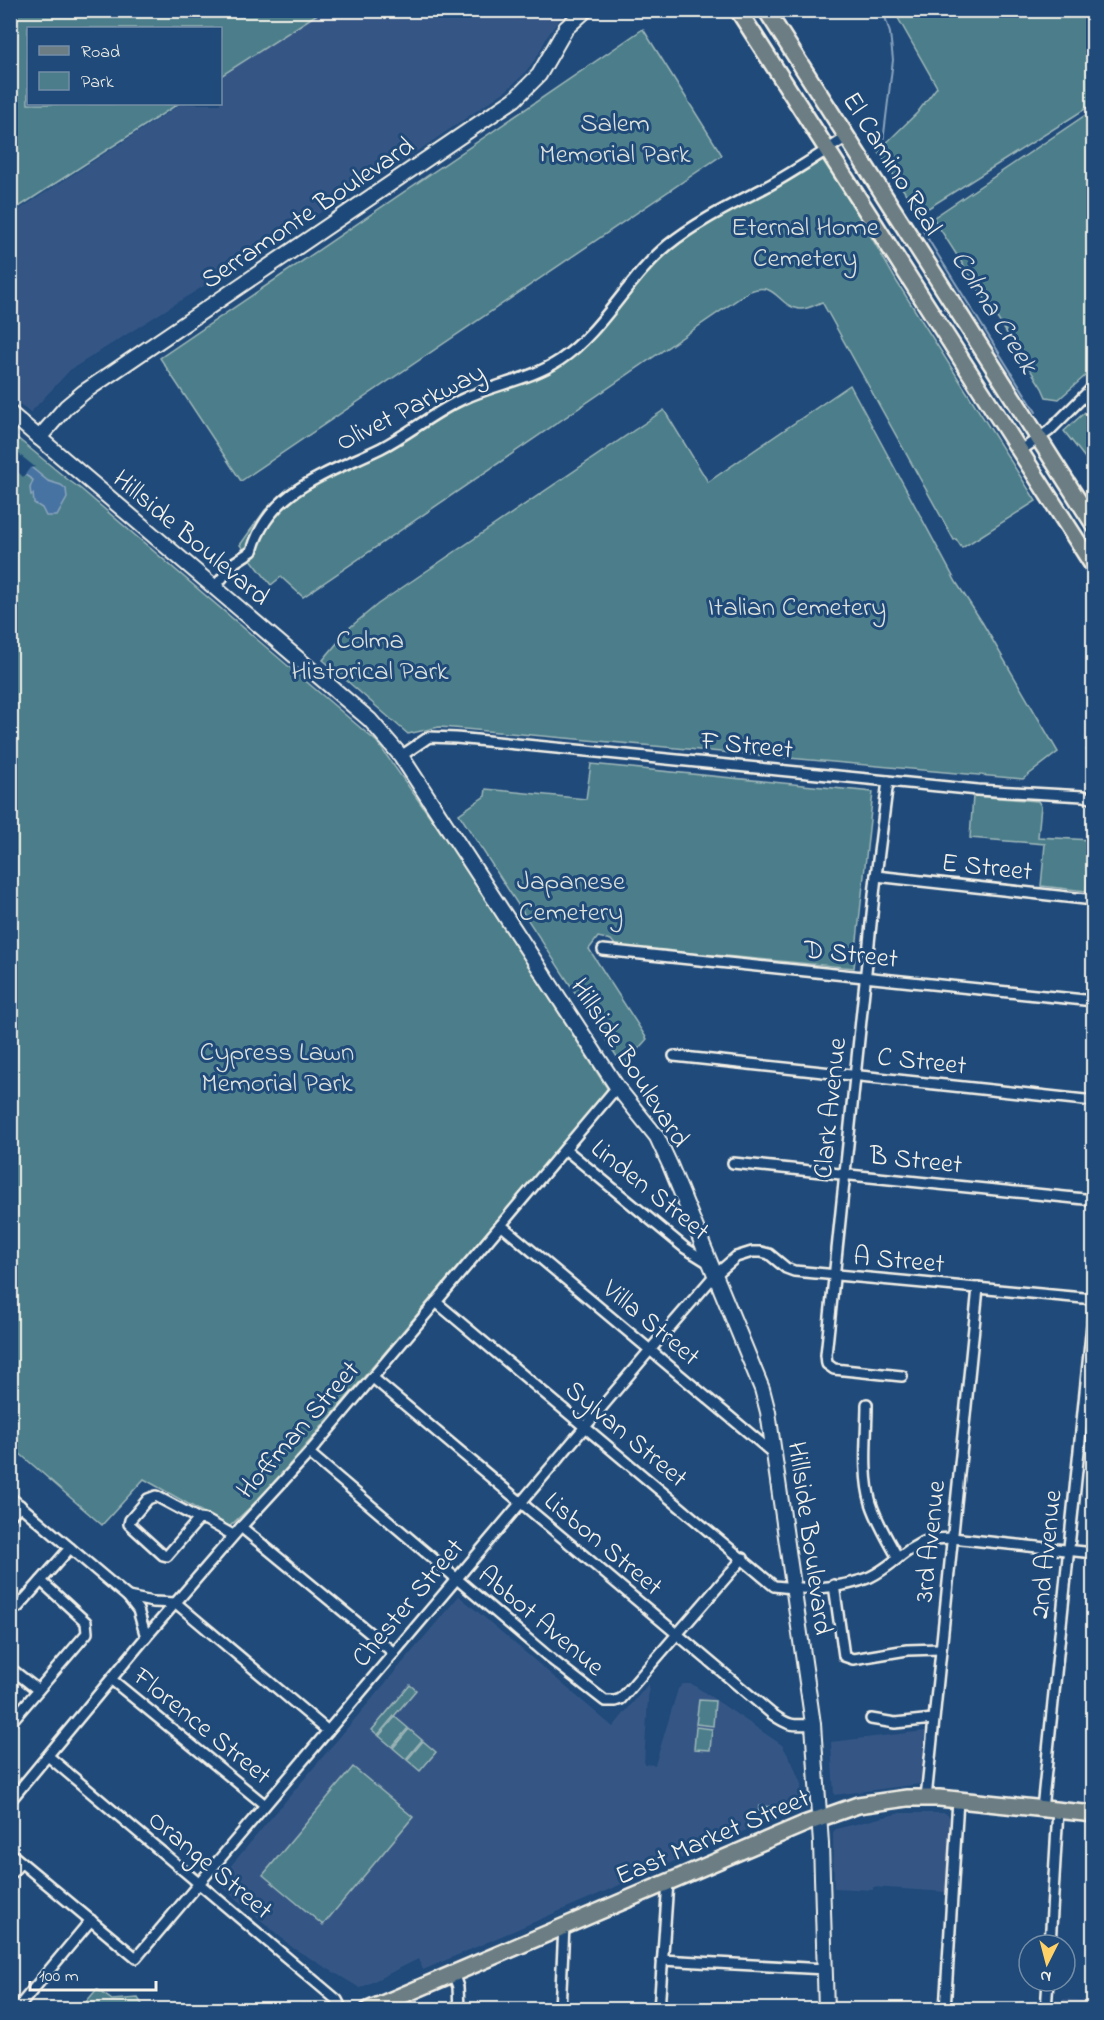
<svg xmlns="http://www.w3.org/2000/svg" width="1104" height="2020" viewBox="0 0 1104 2020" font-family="'Indie Flower',sans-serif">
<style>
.built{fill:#355685}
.green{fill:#4b7e8a;stroke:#a0b8b9;stroke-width:1.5}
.water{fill:#4773a2;stroke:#8ca5be;stroke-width:1.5}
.pier{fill:#1f4a7a}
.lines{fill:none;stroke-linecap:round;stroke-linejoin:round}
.stream{stroke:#8ca5be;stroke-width:2}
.street-casing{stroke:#f4f1e8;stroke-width:14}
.secondary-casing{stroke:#f4f1e8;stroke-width:18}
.primary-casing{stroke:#f4f1e8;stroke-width:20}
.street{stroke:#1f4a7a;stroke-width:9}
.secondary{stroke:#1f4a7a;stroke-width:14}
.primary{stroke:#6c7e84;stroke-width:15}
.rail-casing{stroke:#f4f1e8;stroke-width:4.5}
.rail{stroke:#1f4a7a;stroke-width:2;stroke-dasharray:7;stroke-linecap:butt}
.labels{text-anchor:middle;stroke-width:6;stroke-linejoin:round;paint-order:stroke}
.park-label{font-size:27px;fill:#dbe0da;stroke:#1f4a7a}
.street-label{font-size:27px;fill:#f4f1e8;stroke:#1f4a7a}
.water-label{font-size:28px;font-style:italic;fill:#dadede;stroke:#1f4a7a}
</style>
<rect width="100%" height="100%" fill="#1f4a7a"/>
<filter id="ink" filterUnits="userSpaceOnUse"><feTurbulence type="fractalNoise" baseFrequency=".0167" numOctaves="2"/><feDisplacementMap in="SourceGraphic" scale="12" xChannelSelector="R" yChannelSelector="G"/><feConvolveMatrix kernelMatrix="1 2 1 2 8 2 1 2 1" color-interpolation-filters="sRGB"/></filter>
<g filter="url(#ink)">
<g class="built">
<polygon points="323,10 565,11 547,37 537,57 523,75 507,90 409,157 70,370 30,413 11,396 11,215 181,104 220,104 221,77"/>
<polygon points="459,1596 613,1727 649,1683 644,1764 655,1765 678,1689 683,1684 692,1684 782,1745 792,1762 801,1784 802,1806 423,1970 418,1959 360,1988 293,1948 217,1882"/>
<polygon points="925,1731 920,1784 834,1795 831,1742"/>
<polygon points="900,1813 945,1813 950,1817 946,1892 873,1887 873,1890 834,1888 833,1832 836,1829"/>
<polygon points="1063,1999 1093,2001 1093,2009 1062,2009"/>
</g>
<g class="green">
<polygon points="11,10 321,10 322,11 221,76 220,28 28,28 28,104 178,104 11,212"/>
<polygon points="894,11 1093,11 1093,104 919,214 878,151 917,113 937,87"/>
<polygon points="643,29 722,155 241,481 160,358"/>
<polygon points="1093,110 1093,369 1059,399 1046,397 1042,388 933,218"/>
<path d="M826,158L897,282L1036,501L962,548L956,539L954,540L822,302C815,305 807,310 799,309C779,307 775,280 750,291L303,597L281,577L271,585L240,545L265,510L287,489L300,481L368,451L443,404L463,395L509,382L564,356L661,252L746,199H755L761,192H769Z"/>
<polygon points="850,385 956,582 982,622 1058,752 1023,779 453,728 439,727 408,734 323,660 338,642 342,634 378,604 664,410 708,482"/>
<polygon points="1093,405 1093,459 1089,463 1064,431"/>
<polygon points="10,432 67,479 81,489 377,742 455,852 607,1088 605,1093 296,1457 264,1494 229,1527 144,1479 102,1525 11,1446"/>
<polygon points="591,764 873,792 854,968 616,946 611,940 598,937 589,949 647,1039 623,1066 459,814 485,796 486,789 586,799"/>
<polygon points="973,796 1038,801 1041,806 1038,837 1091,840 1086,891 1041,886 1045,844 970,838"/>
<polygon points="410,1685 416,1690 378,1735 372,1730"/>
<polygon points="699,1700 715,1701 713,1726 696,1724"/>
<polygon points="395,1717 408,1728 392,1747 379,1736"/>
<polygon points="696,1727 712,1729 710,1750 694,1749"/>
<polygon points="409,1729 422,1740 406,1759 393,1748"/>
<polygon points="423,1741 436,1752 420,1771 407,1760"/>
<polygon points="353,1767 413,1817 323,1925 263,1875"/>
<polygon points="759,1806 773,1807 776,1817 757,1825"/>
<polygon points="97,1989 112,2000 138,1998 145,2009 80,2009"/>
</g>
<polygon class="water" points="10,450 48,481 61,485 66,489 67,498 57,516 46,516 42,508 34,503 33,494 31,495 30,488 33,480 22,473 11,460"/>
<polygon class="pier" points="10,447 35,467 30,468 23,477 10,464"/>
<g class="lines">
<g class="stream">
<polyline points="883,10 890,33 893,60 883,142"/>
<polyline points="923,231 1036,412"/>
</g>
<g class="street-casing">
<g id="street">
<polyline points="1020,451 1049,431 1094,386"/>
<path d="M215,587L235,562L252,551C269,489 330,473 381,448C410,433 434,412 463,399C495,384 530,380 560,360C604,330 627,279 668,245C698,221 732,205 766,187C794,172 820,154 847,137"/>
<polyline points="401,756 429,737 456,738 978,790 1083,796 1094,799"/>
<polyline points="888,781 876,876 826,1355 827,1364 834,1369 902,1376"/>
<polyline points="876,876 1094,900"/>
<polyline points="603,950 1094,1001"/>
<polyline points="674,1056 1094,1101"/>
<polyline points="565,1149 685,1248 709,1263"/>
<polyline points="733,1163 1094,1200"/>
<polyline points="501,1225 774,1454"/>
<path d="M436,1302L774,1586C804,1590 842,1589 870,1577C892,1567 906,1547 929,1540C936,1538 945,1539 952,1538L1094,1553"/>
<path d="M373,1378L772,1714C789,1726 793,1726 813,1724"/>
<path d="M867,1404C867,1434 862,1474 871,1503C877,1522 888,1540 898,1558"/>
<polyline points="309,1453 551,1659 605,1701 615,1701 621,1699 743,1558"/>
<polyline points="10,1497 128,1597 138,1610 146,1637"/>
<polyline points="10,1516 20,1505"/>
<polyline points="199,1519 167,1556 163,1555 129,1524 130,1520 148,1499 156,1496 199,1519 206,1520 233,1535"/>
<polyline points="241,1527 394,1653"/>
<polyline points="834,1585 844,1656 853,1659 907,1650 940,1649"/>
<polyline points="128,1597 153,1602 176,1603 328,1731"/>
<polyline points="18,1607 70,1548"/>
<polyline points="10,1668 38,1690"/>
<polyline points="112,1680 265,1805"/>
<polyline points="871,1719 895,1723 933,1719"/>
<polyline points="10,1723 87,1633 86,1622 41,1581"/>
<polyline points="48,1756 337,2000 342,2010"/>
<polyline points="926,1798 978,1288"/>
<polyline points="10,1801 146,1637 241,1527 309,1453 617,1087"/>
<polyline points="1042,1809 1094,1305"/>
<polyline points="10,1853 136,1958 650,1350 714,1276 736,1257 752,1252 761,1252 769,1254 786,1268 794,1271 1094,1299"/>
<polyline points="10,1875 21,1862"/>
<polyline points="1050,1945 1058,1810"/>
<polyline points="662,1960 825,1969"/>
<polyline points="453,1973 458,1987 459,2010"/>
<polyline points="16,2010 91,1920"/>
<polyline points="560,2010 564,1926"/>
<polyline points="659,2010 668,1882"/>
<polyline points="945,2010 958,1800"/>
<polyline points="1046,2010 1048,1981"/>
</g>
</g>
<g class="secondary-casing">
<g id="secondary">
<polyline points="10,413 370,720 401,756 617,1087 657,1137 670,1165 762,1389 768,1412 813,1724 821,1844 826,2010"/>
<polyline points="39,438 66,407 84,392 515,99 539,75 566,28 586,10"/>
</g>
</g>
<g class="primary-casing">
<g id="primary">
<polyline points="738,10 1094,567"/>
<polyline points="766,10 1094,525"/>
<polyline points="368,2010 804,1824 858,1805 907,1798 939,1798 1094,1814"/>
</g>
</g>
<use href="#street" class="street"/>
<use href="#secondary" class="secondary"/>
<use href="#primary" class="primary"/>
<g class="rail-casing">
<polyline id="rail" points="1088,750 1094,755"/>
</g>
<use href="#rail" class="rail"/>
</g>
</g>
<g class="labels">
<g class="park-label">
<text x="615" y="131">Salem<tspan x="615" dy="31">Memorial Park</tspan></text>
<text x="805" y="235">Eternal Home<tspan x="805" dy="31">Cemetery</tspan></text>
<text x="797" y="615">Italian Cemetery</text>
<text x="370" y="648">Colma<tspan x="370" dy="31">Historical Park</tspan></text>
<text x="571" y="889">Japanese<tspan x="571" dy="31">Cemetery</tspan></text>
<text x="277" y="1060">Cypress Lawn<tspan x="277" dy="31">Memorial Park</tspan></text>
</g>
<g class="street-label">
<text transform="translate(893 163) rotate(58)" y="9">El Camino Real</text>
<text transform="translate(307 212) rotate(-34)" y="9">Serramonte Boulevard</text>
<text transform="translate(410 406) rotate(-27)" y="9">Olivet Parkway</text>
<text transform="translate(192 537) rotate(40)" y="9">Hillside Boulevard</text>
<text transform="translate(747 744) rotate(6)" y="9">F Street</text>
<text transform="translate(987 866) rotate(6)" y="9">E Street</text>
<text transform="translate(851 953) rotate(6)" y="9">D Street</text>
<text transform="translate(922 1060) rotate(6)" y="9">C Street</text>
<text transform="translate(631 1062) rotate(57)" y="9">Hillside Boulevard</text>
<text transform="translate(829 1108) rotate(-84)" y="9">Clark Avenue</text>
<text transform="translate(916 1159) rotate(6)" y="9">B Street</text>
<text transform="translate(651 1189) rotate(39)" y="9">Linden Street</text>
<text transform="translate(899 1259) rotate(5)" y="9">A Street</text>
<text transform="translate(652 1322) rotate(40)" y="9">Villa Street</text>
<text transform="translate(297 1429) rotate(-49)" y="9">Hoffman Street</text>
<text transform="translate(627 1433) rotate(40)" y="9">Sylvan Street</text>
<text transform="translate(811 1538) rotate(82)" y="9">Hillside Boulevard</text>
<text transform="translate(929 1541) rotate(-84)" y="9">3rd Avenue</text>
<text transform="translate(604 1543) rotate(40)" y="9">Lisbon Street</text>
<text transform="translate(1045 1554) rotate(-84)" y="9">2nd Avenue</text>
<text transform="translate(407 1602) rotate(-50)" y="9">Chester Street</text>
<text transform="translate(542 1620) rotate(40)" y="9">Abbot Avenue</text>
<text transform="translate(203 1725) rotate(39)" y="9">Florence Street</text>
<text transform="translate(712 1836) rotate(-23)" y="9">East Market Street</text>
<text transform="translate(211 1864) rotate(40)" y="9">Orange Street</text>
</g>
<g class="water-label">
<text transform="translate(996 311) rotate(58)" y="10">Colma Creek</text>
</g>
</g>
<rect width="1104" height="2020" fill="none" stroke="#1f4a7a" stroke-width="36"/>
<rect x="18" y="18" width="1068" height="1984" fill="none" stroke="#f4f1e8" stroke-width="2" filter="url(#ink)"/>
<rect x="27" y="27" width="195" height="78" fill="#1f4a7a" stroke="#748da6" stroke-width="1.5"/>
<rect x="39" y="46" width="30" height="9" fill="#6c7e84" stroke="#748da6" stroke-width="1.5"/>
<text x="81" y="57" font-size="18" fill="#f4f1e8">Road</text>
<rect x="39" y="72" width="30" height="18" fill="#4b7e8a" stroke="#748da6" stroke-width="1.5"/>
<text x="81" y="87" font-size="18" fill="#f4f1e8">Park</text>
<g transform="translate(1047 1963) rotate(186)"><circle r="28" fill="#1f4a7a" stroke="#748da6" stroke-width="1.5"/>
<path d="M0-4.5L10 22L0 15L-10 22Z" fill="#ffd166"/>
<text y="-9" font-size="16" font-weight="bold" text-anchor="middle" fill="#f4f1e8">N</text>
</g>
<path d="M30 1981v9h126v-9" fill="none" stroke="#f4f1e8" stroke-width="3"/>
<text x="39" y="1981" font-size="18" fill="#f4f1e8" stroke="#1f4a7a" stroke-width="4.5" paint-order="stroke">100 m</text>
</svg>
